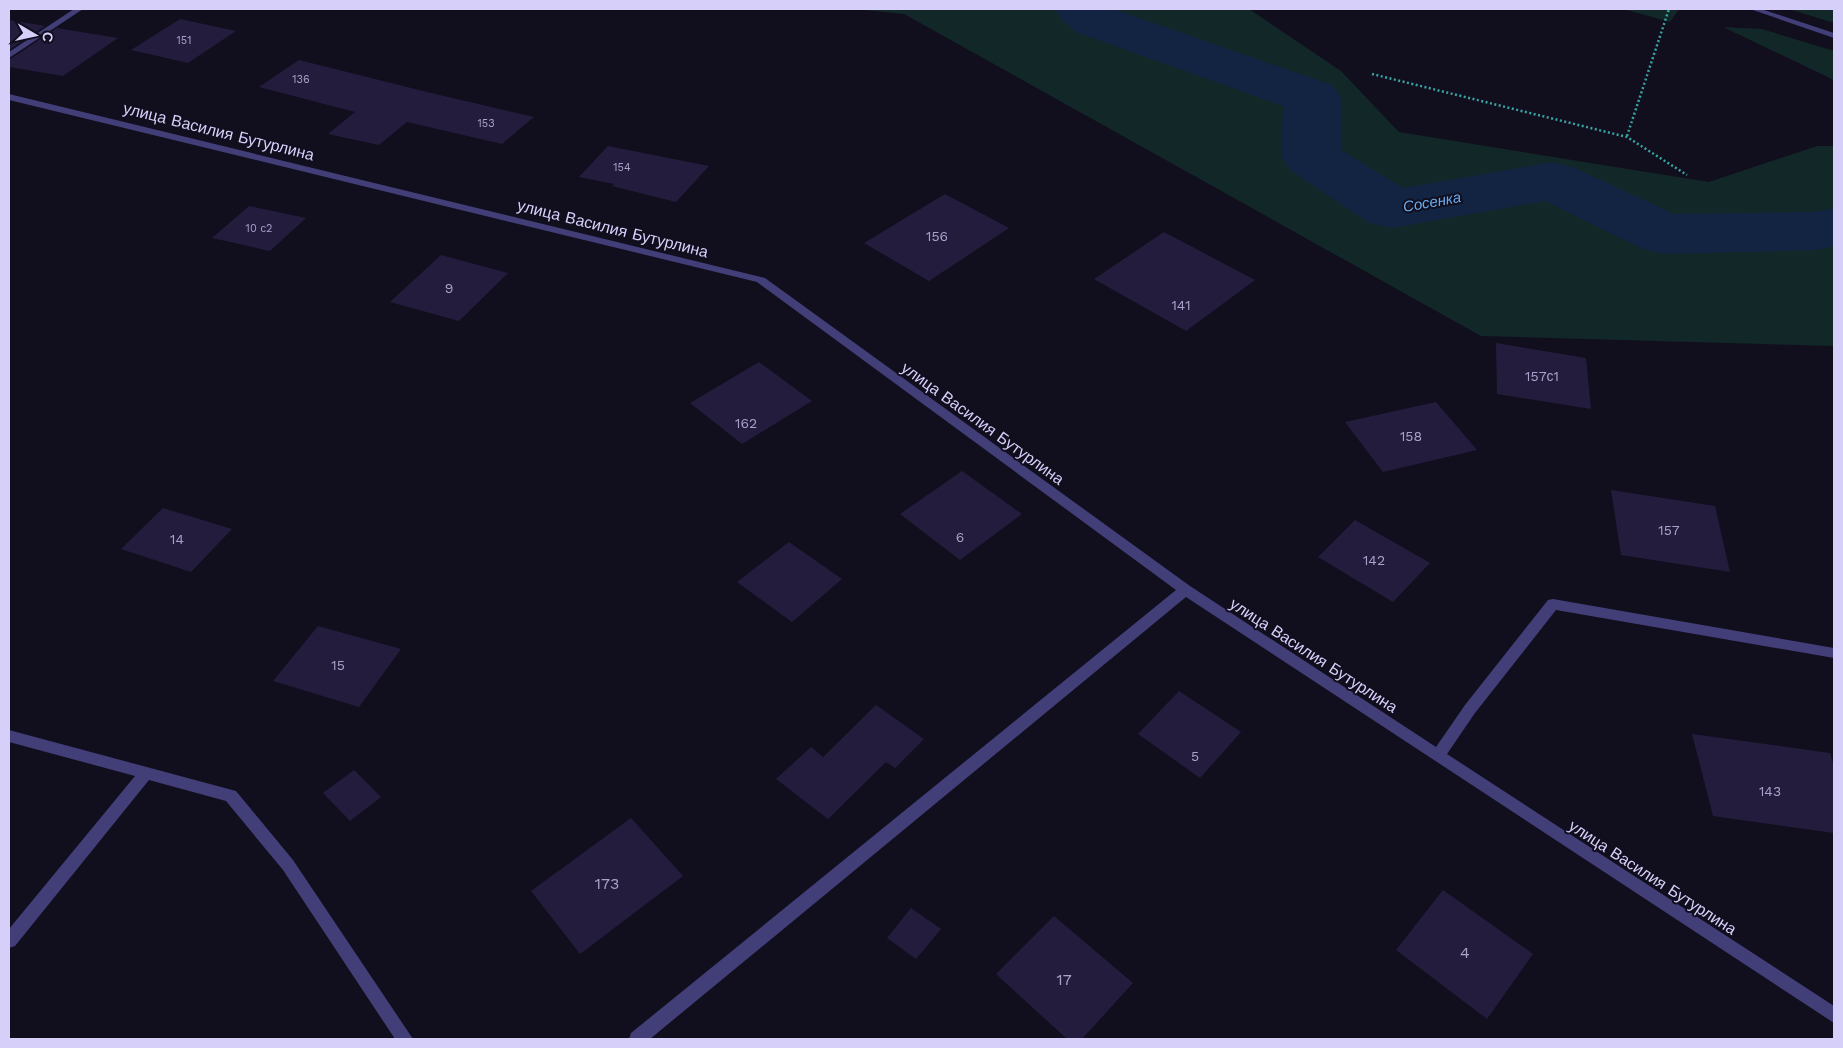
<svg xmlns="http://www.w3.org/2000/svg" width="1843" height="1048" viewBox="0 0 1843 1048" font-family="'Work Sans',sans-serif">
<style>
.green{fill:#122727}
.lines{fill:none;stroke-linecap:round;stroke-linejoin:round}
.river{fill:#122442;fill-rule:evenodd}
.building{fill:#241c3d}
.path{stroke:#39a5a2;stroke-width:2.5;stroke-dasharray:2 2.5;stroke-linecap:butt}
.minor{fill:#423e78;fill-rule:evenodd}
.labels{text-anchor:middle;stroke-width:4;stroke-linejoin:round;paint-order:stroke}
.far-number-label{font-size:11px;fill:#aaa2cb}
.number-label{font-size:14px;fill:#aaa2cb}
.far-water-label{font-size:15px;font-style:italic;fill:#68acf0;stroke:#110e1e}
.street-label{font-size:16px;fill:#d6cffa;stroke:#110e1e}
.near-number-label{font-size:16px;fill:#aaa2cb}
</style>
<rect width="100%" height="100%" fill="#110e1e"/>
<g class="green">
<polygon points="855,9 1249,9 1341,71 1399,132 1709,182 1817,146 1834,146 1834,346 1481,336 904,14"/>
<polygon points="1623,9 1679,9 1670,22"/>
<polygon points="1789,9 1834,9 1834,23"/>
<polygon points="1723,27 1762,29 1834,51 1834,80"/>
</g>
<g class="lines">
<polygon class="river" points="1055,9 1113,9 1332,85 1341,97 1341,150 1403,188 1553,162 1575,168 1674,214 1815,212 1834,208 1834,246 1815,250 1664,254 1641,248 1545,201 1392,228 1369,223 1290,170 1281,157 1283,106 1076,32 1062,20"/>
</g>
<g class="building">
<polygon points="180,19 236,31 188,63 131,50"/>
<polygon points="9,20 45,26 9,50"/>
<polygon points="57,28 118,38 63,76 9,67 9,60"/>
<polygon points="299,60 427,92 534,117 502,144 407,122 379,145 328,134 355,112 259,87"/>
<polygon points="608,146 709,166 676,202 612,186 614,184 579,177"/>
<polygon points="945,194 1009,228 929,281 864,243"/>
<polygon points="249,206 306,218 270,251 212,238"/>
<polygon points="1164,232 1255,280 1186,331 1094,279"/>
<polygon points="441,255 508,273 459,321 390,302"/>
<polygon points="1496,343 1586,358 1591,409 1497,394"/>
<polygon points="759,362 812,401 742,444 690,403"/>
<polygon points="1436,402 1477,450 1383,472 1345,422"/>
<polygon points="962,471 1022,514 960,560 900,514"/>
<polygon points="1611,490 1715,506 1730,572 1621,555"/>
<polygon points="163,508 232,529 191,572 121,549"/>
<polygon points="1355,520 1430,563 1393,602 1318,557"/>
<polygon points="789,542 842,579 792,622 737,582"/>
<polygon points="318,626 401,649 359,707 273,681"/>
<polygon points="1179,691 1241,732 1200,778 1138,734"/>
<polygon points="876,705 924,739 895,768 886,762 828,819 776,779 811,747 823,757"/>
<polygon points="1692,734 1830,753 1834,766 1834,833 1713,816"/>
<polygon points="354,770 381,797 350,821 323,793"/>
<polygon points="631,818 683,876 580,954 531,891"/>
<polygon points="1443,890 1533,954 1487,1019 1396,950"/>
<polygon points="911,908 941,929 916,959 887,938"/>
<polygon points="1054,916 1133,983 1082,1039 1067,1039 996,974"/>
</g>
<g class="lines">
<g class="path">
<polyline points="1372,74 1627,137 1687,175"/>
<polyline points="1627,136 1669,9"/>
</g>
<g class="minor">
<polygon points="74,9 83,9 9,58 9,52"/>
<polygon points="1750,9 1761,9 1834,33 1834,38"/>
<polygon points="9,94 765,278 1190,586 1436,747 1465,705 1548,600 1553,599 1834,648 1834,658 1556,610 1475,713 1447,754 1834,1006 1834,1023 1186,597 650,1039 629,1039 631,1033 1176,590 757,282 9,100"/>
<polygon points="9,730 236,791 293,860 413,1039 395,1039 283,870 226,801 149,780 15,946 9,948 9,929 135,776 9,742"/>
</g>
</g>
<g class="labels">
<g class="far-number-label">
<text x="184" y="44">151</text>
<text x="301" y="83">136</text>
<text x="486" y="127">153</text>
<text x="622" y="171">154</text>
<text x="259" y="232">10 с2</text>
</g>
<g class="number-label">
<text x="937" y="241">156</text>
<text x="449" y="293">9</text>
<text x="1181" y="310">141</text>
<text x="1542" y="381">157с1</text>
<text x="746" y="428">162</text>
<text x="1411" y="441">158</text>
<text x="1669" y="535">157</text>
<text x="960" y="542">6</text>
<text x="177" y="544">14</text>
<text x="1374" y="565">142</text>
<text x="338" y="670">15</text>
<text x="1195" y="761">5</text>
<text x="1770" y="796">143</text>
</g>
<g class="far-water-label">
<text transform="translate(1432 202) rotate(-10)" y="5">Сосенка</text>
</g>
<g class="street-label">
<text transform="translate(219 131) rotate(14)" y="6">улица Василия Бутурлина</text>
<text transform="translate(613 228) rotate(14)" y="6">улица Василия Бутурлина</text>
<text transform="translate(983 423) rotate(36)" y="6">улица Василия Бутурлина</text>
<text transform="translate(1314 655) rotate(33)" y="6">улица Василия Бутурлина</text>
<text transform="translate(1653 877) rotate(33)" y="6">улица Василия Бутурлина</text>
</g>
<g class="near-number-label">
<text x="607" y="889">173</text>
<text x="1465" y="958">4</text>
<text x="1064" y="985">17</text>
</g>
</g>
<rect width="1843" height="1048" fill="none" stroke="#d6cffa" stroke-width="20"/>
<g transform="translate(35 35) rotate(99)" stroke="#110e1e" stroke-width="4" paint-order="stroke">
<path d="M0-4L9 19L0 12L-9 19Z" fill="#d6cffa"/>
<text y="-8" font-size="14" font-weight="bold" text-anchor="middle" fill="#d6cffa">С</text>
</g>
</svg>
